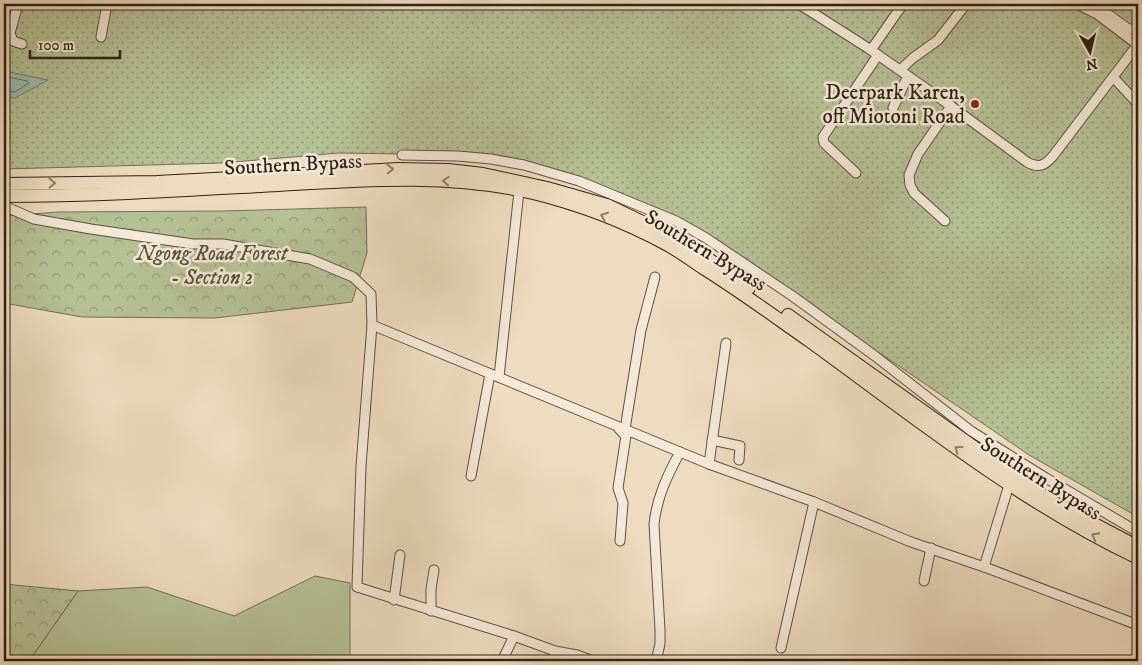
<svg xmlns="http://www.w3.org/2000/svg" width="1142" height="665" viewBox="0 0 1142 665" font-family="'IM FELL DW Pica',serif">
<style>
.grass{fill:#b5c195;stroke:#727056}
.forest{fill:url(#forest-crowns);stroke:#727056}
.garden{fill:url(#garden-dots);stroke:#727056}
.water{fill:#99bcb0;stroke:#6e7e72}
.lines{fill:none;stroke-linecap:round;stroke-linejoin:round}
.shore{stroke:#646e63;stroke-width:1}
.minor-casing{stroke:#5e4f40;stroke-width:11}
.highway-casing{stroke:#2e2016;stroke-width:14}
.minor{stroke:#f4e8d6;stroke-width:9}
.highway{stroke:#eedcc0;stroke-width:12}
.oneway{stroke:#8e7e6b}
.poi-dot{fill:#8f2418;stroke:#f4e8d6;stroke-width:2}
.labels{text-anchor:middle;stroke-width:5;stroke-linejoin:round;paint-order:stroke}
.poi-label{font-size:21px;fill:#2e2016;stroke:#f4e8d6;text-anchor:end}
.street-label{font-size:21px;fill:#2e2016;stroke:#f4e8d6}
.park-label{font-size:21px;font-style:italic;fill:#56503c;stroke:#f4e8d6}
</style>
<defs>
<pattern id="forest-crowns" width="20" height="18" patternUnits="userSpaceOnUse" patternTransform="scale(1.25)"><rect width="20" height="18" fill="#b5c195"/><path d="M2 6a3 3 0 1 1 6 0M12 15a3 3 0 1 1 6 0" fill="none" stroke="#949c79"/></pattern>
<pattern id="garden-dots" width="8" height="8" patternUnits="userSpaceOnUse" patternTransform="scale(1.25)"><rect width="8" height="8" fill="#b5c195"/><path d="M2 2h.1M6 6h.1" fill="none" stroke="#949c79" stroke-width="1.8" stroke-linecap="round"/></pattern>
</defs>
<rect width="100%" height="100%" fill="#eedcc0"/>
<filter id="stains"><feTurbulence type="fractalNoise" baseFrequency=".004" numOctaves="4"/><feColorMatrix values="0 0 0 0 .2 0 0 0 0 .09 0 0 0 0 .02 0 0 0 .5 -.17"/></filter>
<radialGradient id="worn" r=".72"><stop offset=".6" stop-color="#630" stop-opacity="0"/><stop offset="1" stop-color="#630" stop-opacity=".3"/></radialGradient>
<polygon class="grass" points="315,576 350,583 350,661 29,661 78,591 147,587 234,616"/>
<g class="forest">
<polygon points="366,207 367,253 352,302 215,318 82,317 4,303 4,216 59,212 223,211"/>
<polygon points="4,584 78,591 29,661 4,661"/>
</g>
<polygon class="garden" points="4,4 1138,4 1138,517 1029,455 890,360 652,210 503,161 404,154 339,153 222,163 4,169"/>
<polygon class="water" points="4,71 48,80 15,98 4,96"/>
<g class="lines">
<polyline class="shore" points="4,76 27,81 29,83 15,92 4,91"/>
<g class="minor-casing">
<g id="minor">
<polyline points="18,4 10,33 13,41 22,44"/>
<path d="M799,4L871,50L951,106L1027,162C1039,169 1045,165 1053,156L1138,44"/>
<polyline points="1077,4 1097,14 1138,45"/>
<polyline points="1094,4 1127,28 1138,31"/>
<polyline points="101,37 107,4"/>
<polyline points="871,50 903,4"/>
<polyline points="900,70 913,58 938,40 966,4"/>
<polyline points="1113,77 1138,104"/>
<polyline points="893,108 908,76"/>
<polyline points="402,155 458,156 491,159 524,165 579,181 676,221 706,238 791,295 875,356 971,431 1046,478 1138,532"/>
<polyline points="856,173 824,143 823,137 878,55"/>
<polyline points="4,206 34,219 91,229 193,244 223,244 310,259 353,277 371,294 372,325 361,466 357,587 514,636 555,651 577,655 593,661"/>
<polyline points="945,221 914,193 910,185 909,175 918,154 951,106"/>
<polyline points="372,325 709,464 814,502 911,542 987,568 1138,625"/>
<polyline points="499,377 519,191"/>
<polyline points="619,429 626,436 618,488 623,503 620,541"/>
<polyline points="625,429 641,330 655,277"/>
<polyline points="712,440 740,446 739,460"/>
<polyline points="709,464 726,343"/>
<polyline points="471,476 490,374"/>
<polyline points="984,567 1009,485"/>
<polyline points="924,581 931,548"/>
<polyline points="394,600 400,555"/>
<polyline points="431,611 431,589 434,570"/>
<polyline points="781,648 814,502"/>
<polyline points="555,651 555,661"/>
<polyline points="502,661 514,636"/>
<path d="M656,661L660,644V630L654,524C657,497 667,476 680,452"/>
</g>
</g>
<g class="highway-casing">
<g id="highway">
<polyline points="4,184 157,182 399,169 448,170 483,174 547,188 607,205 661,231 703,255 749,288"/>
<path d="M4,196C95,196 187,190 278,185C362,180 450,173 533,193C578,204 625,222 666,244C679,251 691,260 703,268C740,291 775,317 811,342C917,419 1020,502 1138,558"/>
<polyline points="788,315 1047,499 1138,547"/>
</g>
</g>
<use href="#minor" class="minor"/>
<use href="#highway" class="highway"/>
</g>
<defs><path id="oneway-chevron" d="M-2-3.5L2.5 0L-2 3.5" fill="none" stroke-width="1.6" stroke-linecap="round" stroke-linejoin="round" transform="scale(1.25)"/></defs>
<g class="oneway">
<use href="#oneway-chevron" transform="translate(390 169) rotate(-2)"/>
<use href="#oneway-chevron" transform="translate(446 181) rotate(-176)"/>
<use href="#oneway-chevron" transform="translate(52 183) rotate(-1)"/>
<use href="#oneway-chevron" transform="translate(604 216) rotate(-159)"/>
<use href="#oneway-chevron" transform="translate(958 449) rotate(-144)"/>
<use href="#oneway-chevron" transform="translate(1095 536) rotate(-153)"/>
</g>
<circle class="poi-dot" cx="975" cy="104" r="5"/>
<g class="labels">
<g class="poi-label">
<text x="965" y="99">Deerpark Karen,<tspan x="965" dy="24">off Miotoni Road</tspan></text>
</g>
<g class="street-label">
<text transform="translate(293 164) rotate(-3)" y="7">Southern Bypass</text>
<text transform="translate(706 250) rotate(31)" y="7">Southern Bypass</text>
<text transform="translate(1041 478) rotate(32)" y="7">Southern Bypass</text>
</g>
<g class="park-label">
<text x="212" y="260">Ngong Road Forest<tspan x="212" dy="24">- Section 2</tspan></text>
</g>
</g>
<rect width="1142" height="665" fill="none" stroke="#eedcc0" stroke-width="20"/>
<rect x="5" y="5" width="1132" height="655" fill="none" stroke="#2e2016" stroke-width="2.5"/>
<rect x="10" y="10" width="1122" height="645" fill="none" stroke="#2e2016"/>
<g transform="translate(1090 52) rotate(172)" stroke="#f4e8d6" stroke-width="4" paint-order="stroke">
<path d="M0-4L9 19L0 12L-9 19Z" fill="#2e2016"/>
<text y="-8" font-size="14" font-weight="bold" text-anchor="middle" fill="#2e2016">N</text>
</g>
<path d="M30 50v8h90v-8" fill="none" stroke="#2e2016" stroke-width="2.5"/>
<text x="38" y="50" font-size="15" fill="#2e2016" stroke="#f4e8d6" stroke-width="4" paint-order="stroke">100 m</text>
<rect width="100%" height="100%" filter="url(#stains)"/>
<rect width="100%" height="100%" fill="url(#worn)"/>
</svg>
